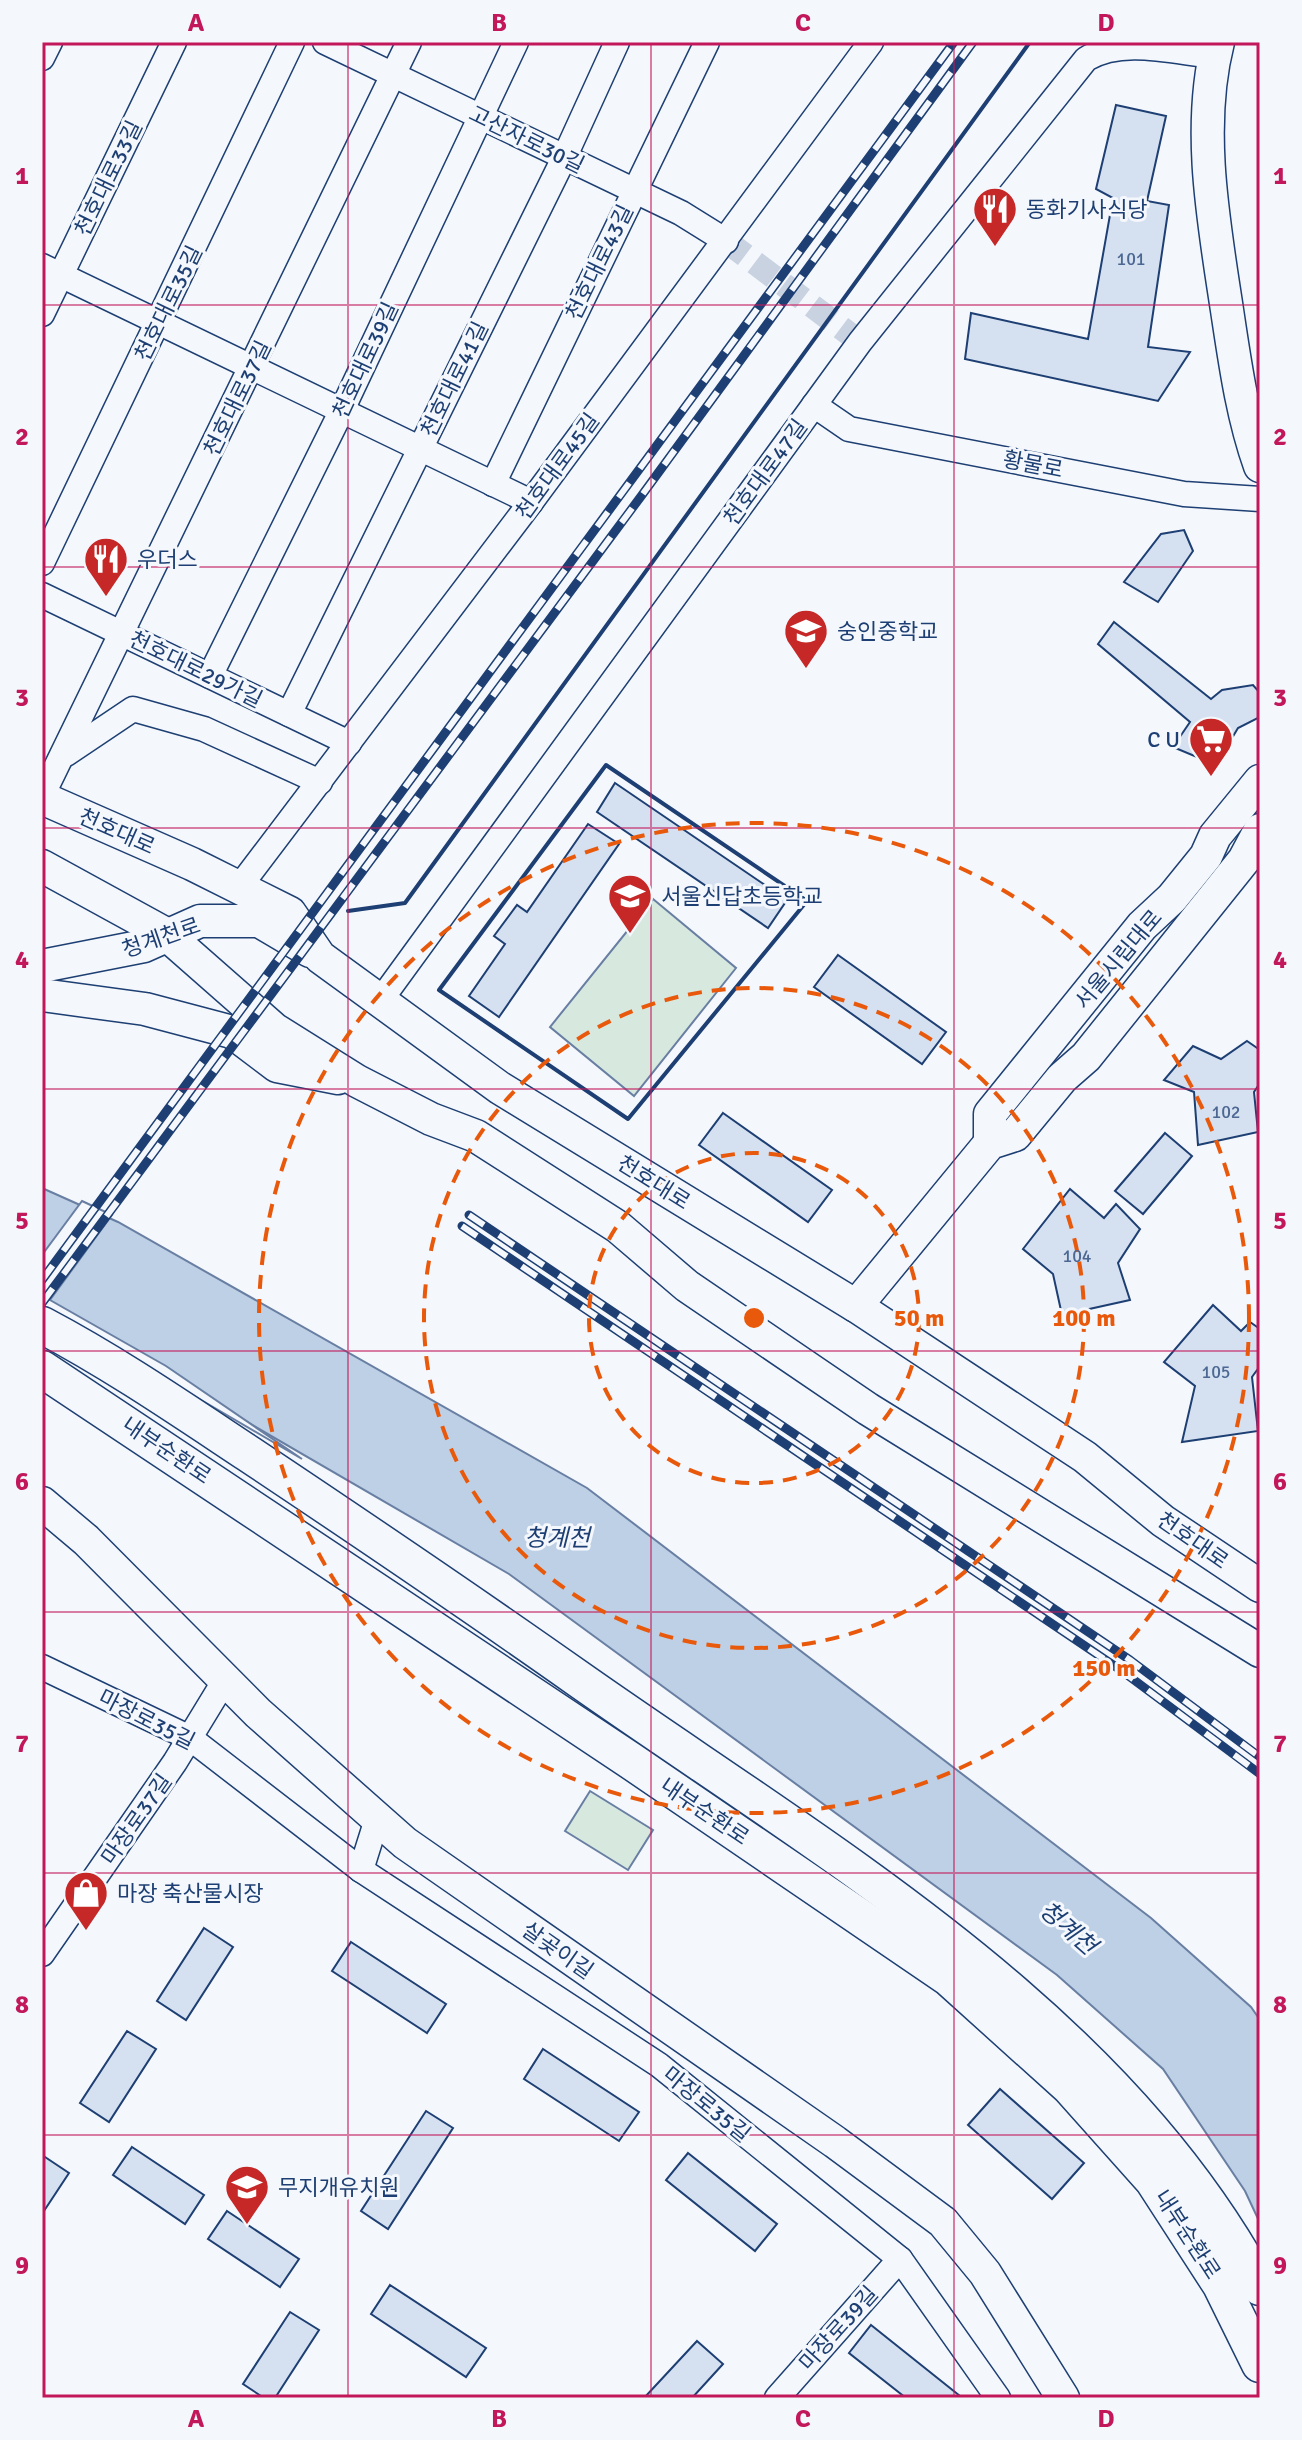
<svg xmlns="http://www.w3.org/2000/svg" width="1302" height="2440" viewBox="0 0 1302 2440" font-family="Signika,'Noto Sans KR',sans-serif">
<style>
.green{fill:#d7e8df;stroke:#687fa3;stroke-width:2}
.water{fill:#bed0e5;stroke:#687fa3;stroke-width:2}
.pier{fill:#f4f7fb;stroke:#687fa3;stroke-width:2}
.building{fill:#d5e0f0;stroke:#1d3f73;stroke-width:2}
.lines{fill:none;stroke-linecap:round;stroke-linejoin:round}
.minor-tunnel{stroke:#c9d2e0;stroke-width:24;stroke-dasharray:24 12;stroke-linecap:butt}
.minor-casing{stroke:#1d3f73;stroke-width:27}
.major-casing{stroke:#1d3f73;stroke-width:35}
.highway-casing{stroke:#1d3f73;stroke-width:39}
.minor{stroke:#f4f7fb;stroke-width:24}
.major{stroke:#f4f7fb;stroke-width:32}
.highway{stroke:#f4f7fb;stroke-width:36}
.rail-casing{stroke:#1d3f73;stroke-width:9}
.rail{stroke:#f4f7fb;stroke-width:6;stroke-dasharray:18;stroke-linecap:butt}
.wall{stroke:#1d3f73;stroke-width:4}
.grid{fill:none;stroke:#c2185b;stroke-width:2;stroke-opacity:0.55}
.ring{fill:none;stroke:#e8590c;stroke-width:4;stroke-dasharray:14 10}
.labels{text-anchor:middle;stroke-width:6;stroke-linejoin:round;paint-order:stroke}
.number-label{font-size:18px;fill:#4b6792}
.street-label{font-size:22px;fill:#1d3f73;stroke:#f4f7fb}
.poi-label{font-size:22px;fill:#1d3f73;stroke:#f4f7fb;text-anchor:start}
.water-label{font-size:24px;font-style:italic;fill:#1d3f73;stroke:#f4f7fb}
.centre{fill:#e8590c;stroke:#f4f7fb;stroke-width:4}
.ring-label{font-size:24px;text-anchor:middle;font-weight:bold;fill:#e8590c;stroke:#f4f7fb;stroke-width:6;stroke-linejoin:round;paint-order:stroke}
.neatline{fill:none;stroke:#c2185b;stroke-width:3}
.grid-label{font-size:26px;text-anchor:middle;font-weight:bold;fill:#c2185b}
</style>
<rect width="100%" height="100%" fill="#f4f7fb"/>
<g class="green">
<polygon points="653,899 736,968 634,1096 550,1027"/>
<polygon points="590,1791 653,1830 628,1870 565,1831"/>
</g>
<polygon class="water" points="42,1188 118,1222 587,1488 1151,1918 1251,2007 1260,2020 1260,2223 1245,2191 1163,2069 1057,1975 509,1574 42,1303"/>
<polygon class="pier" points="82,1201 112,1215 50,1300 166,1366 302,1459 42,1307 42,1255"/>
<g class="building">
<polygon points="1116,105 1166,116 1147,201 1169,205 1148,347 1190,352 1158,401 965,359 971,313 1088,339 1113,198 1096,189"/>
<polygon points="1184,530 1193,551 1158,602 1124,582 1161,534"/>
<polygon points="1114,622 1211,699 1222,690 1253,685 1260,693 1260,717 1238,728 1216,765 1173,747 1190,722 1098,644"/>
<polygon points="615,783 787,900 768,928 597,812"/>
<polygon points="588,824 619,844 499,1017 469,996 505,944 494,936 517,905 527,912"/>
<polygon points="838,955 946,1032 922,1064 814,987"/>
<polygon points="1247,1041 1260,1050 1260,1083 1254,1092 1258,1132 1198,1145 1194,1092 1164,1080 1193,1046 1221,1059"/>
<polygon points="723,1113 832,1190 808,1222 699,1145"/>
<polygon points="1165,1133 1192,1156 1143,1214 1115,1191"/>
<polygon points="1070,1189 1104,1218 1116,1204 1140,1229 1118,1263 1130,1300 1062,1315 1053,1274 1023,1249"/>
<polygon points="1213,1305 1241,1331 1250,1322 1260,1329 1260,1366 1252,1377 1258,1431 1182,1442 1195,1386 1164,1362"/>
<polygon points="204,1928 233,1947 186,2020 157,2001"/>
<polygon points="351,1942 446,2004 427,2033 332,1971"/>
<polygon points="127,2031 156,2049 109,2122 80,2103"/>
<polygon points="543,2049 639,2112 619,2141 524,2079"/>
<polygon points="1000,2089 1084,2163 1052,2199 968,2125"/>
<polygon points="426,2111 453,2128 388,2229 361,2211"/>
<polygon points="132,2147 204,2195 185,2224 113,2175"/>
<polygon points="688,2153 777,2224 755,2251 666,2180"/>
<polygon points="42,2155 69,2173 42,2214"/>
<polygon points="227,2211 299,2259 280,2287 208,2239"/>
<polygon points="390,2285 486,2348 466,2377 371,2314"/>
<polygon points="290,2312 319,2330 275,2398 264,2398 243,2384"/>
<polygon points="871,2325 960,2396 959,2398 906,2398 849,2353"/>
<polygon points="697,2341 723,2364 692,2398 644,2398"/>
</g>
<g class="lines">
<polyline class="minor-tunnel" points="726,241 860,342"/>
<g class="minor-casing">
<g id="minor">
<polyline points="325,42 681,213 726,241"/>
<polyline points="42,58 50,42"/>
<polyline points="42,266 531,502"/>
<polyline points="42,314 174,42"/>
<polyline points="814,405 849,429 1184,494 1260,499"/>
<polyline points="493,484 707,42"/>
<polyline points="42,563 292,42"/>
<polyline points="42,595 349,743"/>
<polyline points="210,676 342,410 516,42"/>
<polyline points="289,714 565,156 617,42"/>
<polyline points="66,754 133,709 204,729 320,782"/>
<polyline points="42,796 409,42"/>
<polyline points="240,886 531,502 871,42"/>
<path d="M380,1001L860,342L1086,59C1123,37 1173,52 1214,56"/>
<polyline points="42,1667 190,1738 361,1870 659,2065 900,2259 998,2398"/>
<polyline points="361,1870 377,1819"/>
<polyline points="42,1954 175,1762 225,1680"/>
<polyline points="777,2398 900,2259"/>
</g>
</g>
<g class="major-casing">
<g id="major">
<path d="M1218,42C1196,128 1214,224 1227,310C1235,363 1242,415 1260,466"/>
<polyline points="42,798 192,864 290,913 320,957 500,1088 856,1306 1085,1457 1163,1521 1260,1586"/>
<polyline points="42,866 166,934 274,1029 357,1081 431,1119 476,1136 618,1227 687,1286 868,1409 1260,1651"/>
<polyline points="42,966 144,946 200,921 259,921 310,951"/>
<polyline points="42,995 145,1009 232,1032 277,1066 338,1078"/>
<polyline points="990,1143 990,1114 1142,926 1172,898 1206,856 1215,836 1260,781"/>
<polyline points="856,1306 990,1143 1015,1135 1062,1078 1086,1057 1244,860 1260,830"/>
<polyline points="42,1503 86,1540 258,1713 405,1843 835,2142 943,2222 985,2273 1063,2398"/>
</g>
</g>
<g class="highway-casing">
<g id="highway">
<path d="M42,1325C114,1363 181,1409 249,1454C360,1528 471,1603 580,1680C826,1853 1113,2015 1260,2287"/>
<polyline points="42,1369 631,1761 949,1978 1070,2087 1153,2180 1221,2285 1260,2364"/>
</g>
</g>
<use href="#minor" class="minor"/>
<use href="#major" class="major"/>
<use href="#highway" class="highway"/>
<g class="rail-casing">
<g id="rail">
<polyline points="469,1215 1130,1660 1260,1757"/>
<polyline points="462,1226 1122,1671 1260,1774"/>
<polyline points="42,1280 954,42"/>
<polyline points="42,1303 642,495 973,42"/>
</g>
</g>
<use href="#rail" class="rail"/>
<g class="wall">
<polygon points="606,765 807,901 628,1119 439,990"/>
<polyline points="348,911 405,903 1030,42"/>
</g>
</g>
<path class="grid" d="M348,42V2398M651,42V2398M954,42V2398M42,305H1260M42,567H1260M42,828H1260M42,1089H1260M42,1351H1260M42,1612H1260M42,1873H1260M42,2135H1260"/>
<g class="ring">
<circle cx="754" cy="1318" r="165"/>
<circle cx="754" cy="1318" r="330"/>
<circle cx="754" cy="1318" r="495"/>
</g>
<defs>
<g id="restaurant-pin" transform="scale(2.3)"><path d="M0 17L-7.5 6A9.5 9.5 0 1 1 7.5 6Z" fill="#c62828" stroke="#f4f7fb"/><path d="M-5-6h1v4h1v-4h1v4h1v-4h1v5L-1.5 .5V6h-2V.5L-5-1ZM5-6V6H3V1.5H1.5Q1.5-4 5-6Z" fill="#fff"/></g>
<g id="school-pin" transform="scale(2.3)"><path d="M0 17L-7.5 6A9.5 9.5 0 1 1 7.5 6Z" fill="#c62828" stroke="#f4f7fb"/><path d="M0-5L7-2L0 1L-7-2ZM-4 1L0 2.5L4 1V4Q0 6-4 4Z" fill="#fff"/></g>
<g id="supermarket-pin" transform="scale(2.3)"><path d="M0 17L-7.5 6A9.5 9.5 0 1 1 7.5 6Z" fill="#c62828" stroke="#f4f7fb"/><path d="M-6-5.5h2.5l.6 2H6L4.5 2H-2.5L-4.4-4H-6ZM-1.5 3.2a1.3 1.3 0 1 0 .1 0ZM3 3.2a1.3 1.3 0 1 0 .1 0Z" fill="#fff"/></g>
<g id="shop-pin" transform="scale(2.3)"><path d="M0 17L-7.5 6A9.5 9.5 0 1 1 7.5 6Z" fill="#c62828" stroke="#f4f7fb"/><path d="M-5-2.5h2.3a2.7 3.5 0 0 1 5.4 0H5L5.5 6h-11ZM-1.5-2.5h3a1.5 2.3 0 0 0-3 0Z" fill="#fff"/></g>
</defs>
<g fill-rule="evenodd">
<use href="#restaurant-pin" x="995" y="209"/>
<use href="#restaurant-pin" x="106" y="559"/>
<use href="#school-pin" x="806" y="631"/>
<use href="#supermarket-pin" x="1211" y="739"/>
<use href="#school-pin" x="630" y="896"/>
<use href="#shop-pin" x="86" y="1893"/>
<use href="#school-pin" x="247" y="2187"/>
</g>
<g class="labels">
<g class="number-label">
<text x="1131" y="265">101</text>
<text x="1226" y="1118">102</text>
<text x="1077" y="1262">104</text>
<text x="1216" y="1378">105</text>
</g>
<g class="street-label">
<text transform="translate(527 139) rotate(26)" y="8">고산자로30길</text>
<text transform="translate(108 178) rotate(-64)" y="8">천호대로33길</text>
<text transform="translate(599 262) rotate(-64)" y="8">천호대로43길</text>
<text transform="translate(168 303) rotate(-64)" y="8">천호대로35길</text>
<text transform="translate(365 360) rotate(-65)" y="8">천호대로39길</text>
<text transform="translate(454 379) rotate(-64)" y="8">천호대로41길</text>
<text transform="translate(237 398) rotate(-64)" y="8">천호대로37길</text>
<text transform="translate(1033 464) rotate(11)" y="8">황물로</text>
<text transform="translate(557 466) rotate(-54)" y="8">천호대로45길</text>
<text transform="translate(765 472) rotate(-54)" y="8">천호대로47길</text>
<text transform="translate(196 669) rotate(26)" y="8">천호대로29가길</text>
<text transform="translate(117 831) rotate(24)" y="8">천호대로</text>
<text transform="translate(161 937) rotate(-19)" y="8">청계천로</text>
<text transform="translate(1118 959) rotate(-50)" y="8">서울시립대로</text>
<text transform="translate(654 1182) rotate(32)" y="8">천호대로</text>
<text transform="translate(167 1450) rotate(34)" y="8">내부순환로</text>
<text transform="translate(1193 1540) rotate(35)" y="8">천호대로</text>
<text transform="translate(147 1719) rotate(27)" y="8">마장로35길</text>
<text transform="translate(705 1811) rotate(34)" y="8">내부순환로</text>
<text transform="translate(136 1819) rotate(-55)" y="8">마장로37길</text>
<text transform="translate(558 1950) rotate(35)" y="8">살곶이길</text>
<text transform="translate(707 2104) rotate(39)" y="8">마장로35길</text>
<text transform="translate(1188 2234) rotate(57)" y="8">내부순환로</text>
<text transform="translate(838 2328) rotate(-48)" y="8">마장로39길</text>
</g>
<g class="poi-label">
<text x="1026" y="217">동화기사식당</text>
<text x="137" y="567">우더스</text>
<text x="837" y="639">숭인중학교</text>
<text x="1180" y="747" text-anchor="end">C U</text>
<text x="661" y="904">서울신답초등학교</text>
<text x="117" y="1901">마장 축산물시장</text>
<text x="278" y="2195">무지개유치원</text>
</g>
<g class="water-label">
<text x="557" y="1546">청계천</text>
<text transform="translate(1068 1928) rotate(41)" y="8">청계천</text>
</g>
</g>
<circle cx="754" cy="1318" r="12" class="centre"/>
<g class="ring-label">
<text x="919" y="1326">50 m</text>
<text x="1084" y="1326">100 m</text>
<text x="1104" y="1676">150 m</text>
</g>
<rect width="1302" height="2440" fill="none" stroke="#f4f7fb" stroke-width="88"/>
<rect x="44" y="44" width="1214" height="2352" class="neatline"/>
<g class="grid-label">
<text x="196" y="31">A</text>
<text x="499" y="31">B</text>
<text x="803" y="31">C</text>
<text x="1106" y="31">D</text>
<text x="22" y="184">1</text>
<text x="1280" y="184">1</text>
<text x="22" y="445">2</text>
<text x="1280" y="445">2</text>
<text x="22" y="706">3</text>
<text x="1280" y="706">3</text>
<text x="22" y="968">4</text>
<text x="1280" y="968">4</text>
<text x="22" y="1229">5</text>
<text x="1280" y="1229">5</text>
<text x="22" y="1490">6</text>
<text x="1280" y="1490">6</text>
<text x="22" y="1752">7</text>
<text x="1280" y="1752">7</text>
<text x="22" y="2013">8</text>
<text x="1280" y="2013">8</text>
<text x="22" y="2274">9</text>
<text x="1280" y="2274">9</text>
<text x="196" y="2427">A</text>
<text x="499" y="2427">B</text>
<text x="803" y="2427">C</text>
<text x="1106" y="2427">D</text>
</g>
</svg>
